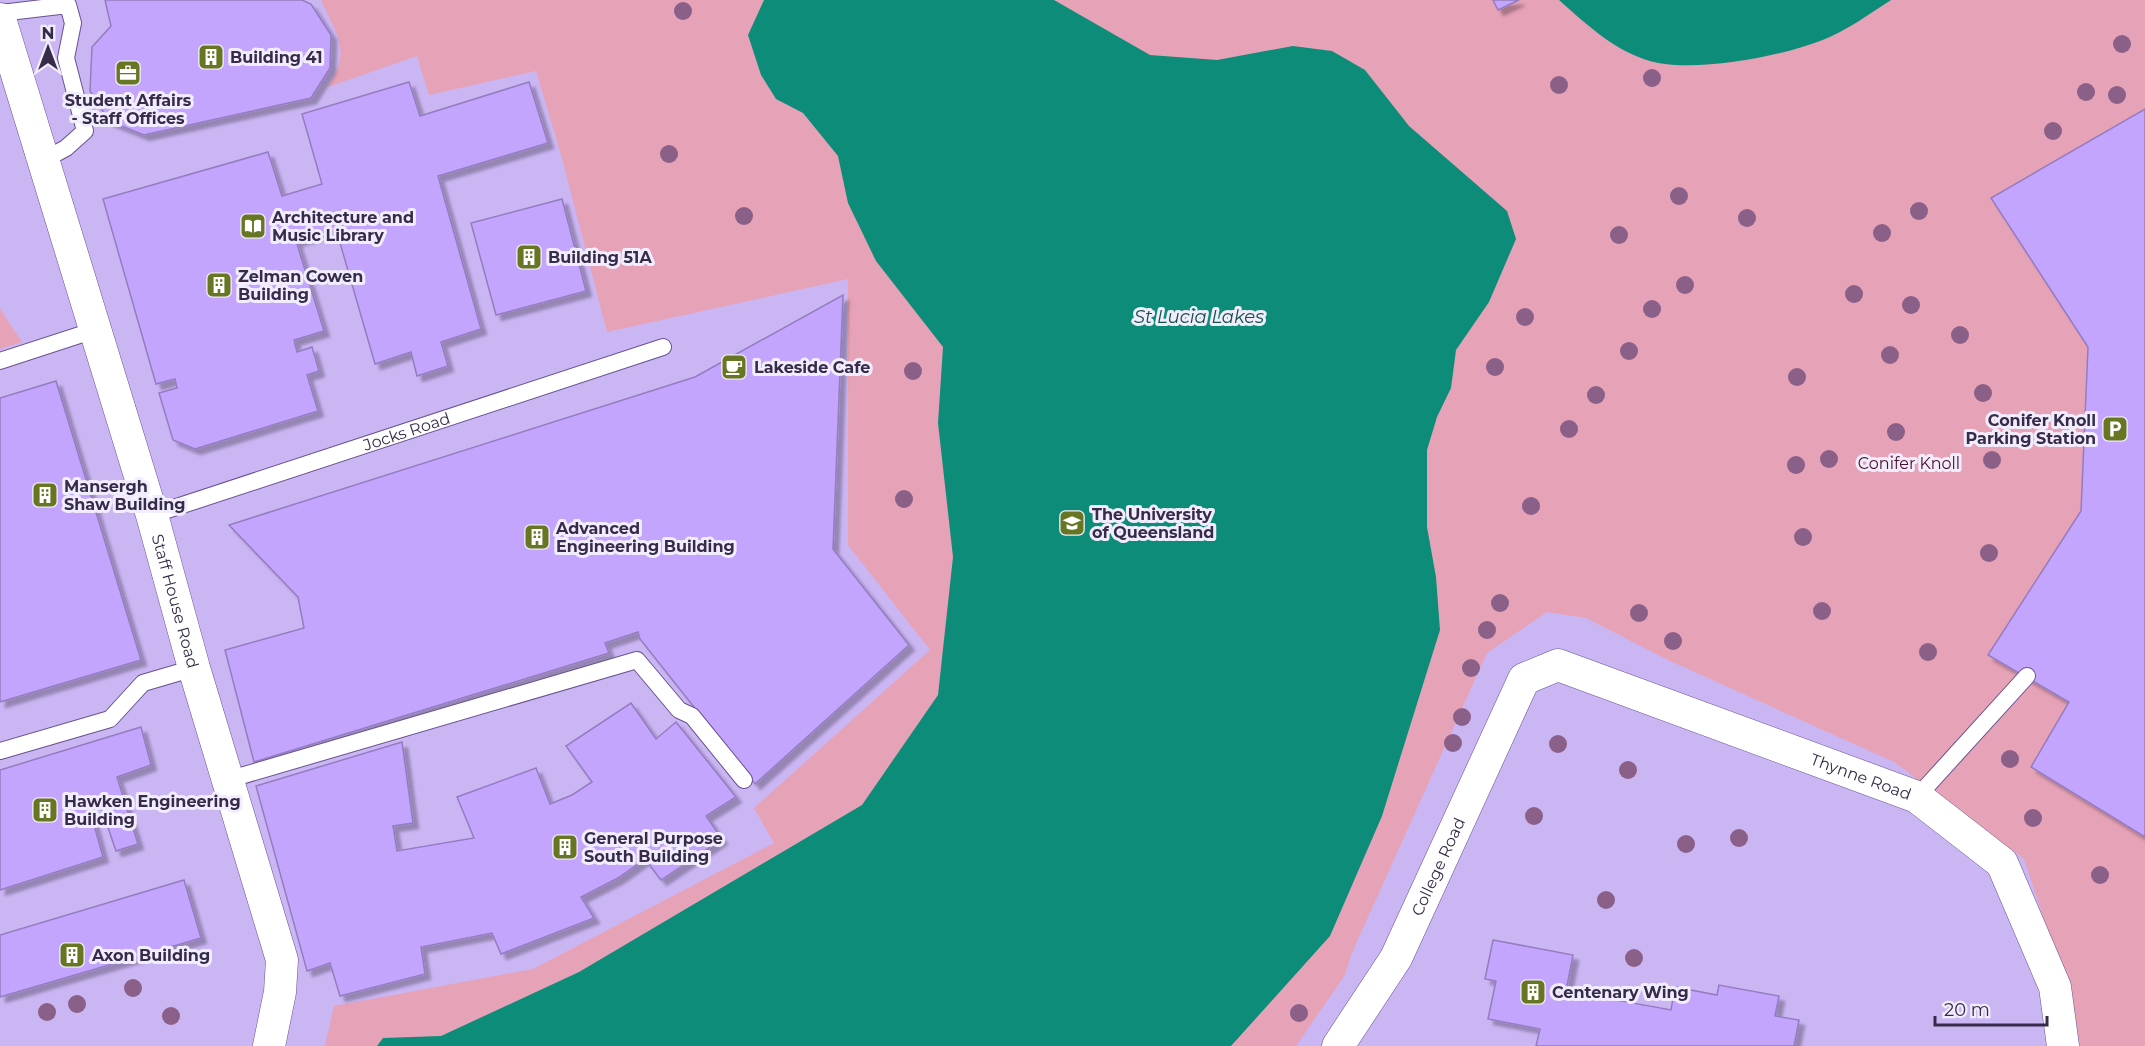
<svg xmlns="http://www.w3.org/2000/svg" width="2145" height="1046" viewBox="0 0 2145 1046" font-family="Montserrat,sans-serif">
<style>
.built{fill:#cbb6f4}
.green{fill:#e6a2b7}
.water{fill:#0e8c7a}
.building{fill:#c4a5fe;stroke:#947cc0;stroke-width:1.5;filter:url(#shadow)}
.lines{fill:none;stroke-linecap:round;stroke-linejoin:round}
.service-casing{stroke:#695192;stroke-width:18}
.minor-casing{stroke:#695192;stroke-width:33}
.service{stroke:#fff;stroke-width:16}
.minor{stroke:#fff;stroke-width:32}
.tree{fill:#8b6088}
.labels{text-anchor:middle;stroke-width:6;stroke-linejoin:round;paint-order:stroke}
.poi-label{font-size:16px;font-weight:bold;fill:#362c49;stroke:#f2edfc;text-anchor:start}
.street-label{font-size:16px;fill:#362c49;stroke:#f2edfc}
.park-label{font-size:16px;fill:#4c0e28;stroke:#f2edfc}
.water-label{font-size:18px;font-style:italic;fill:#135046;stroke:#f2edfc}
</style>
<defs>
<filter id="shadow"><feDropShadow dx="5.5" dy="5.5" stdDeviation="1.5" flood-color="#0004"/></filter>
</defs>
<rect width="100%" height="100%" fill="#d7c4fe"/>
<rect class="built" x="0" y="0" width="2145" height="1046"/>
<g class="green">
<path d="M321,0H2145V1046H2080L2073,1007L2024,859L1894,762L1668,660L1586,618L1547,612L1487,653L1351,955L1345,975L1296,1046H325L334,1006L533,969L774,843L754,808L930,650L848,545V279L607,332L561,155L536,71L429,95L417,56L328,87C352,49 337,37 321,0Z"/>
<polygon points="0,309 22,342 0,349"/>
</g>
<g class="water">
<polygon points="764,0 1054,0 1150,55 1217,60 1293,46 1332,51 1365,70 1409,126 1507,211 1516,239 1489,302 1456,350 1451,388 1437,417 1427,450 1427,527 1436,577 1440,630 1382,816 1330,936 1231,1046 377,1046 383,1038 441,1036 579,972 862,805 938,695 953,557 938,423 943,347 876,261 848,203 838,156 803,113 776,99 761,75 748,35"/>
<path d="M1559,0H1891C1869,14 1845,32 1820,41C1778,57 1702,71 1658,63C1619,55 1587,25 1559,0Z"/>
</g>
<g class="building">
<polygon points="105,0 302,0 311,4 331,35 330,68 311,98 144,135 109,121 90,91 92,47 111,26"/>
<polygon points="1493,0 1519,0 1498,10"/>
<polygon points="409,82 420,116 529,82 548,143 438,176 481,329 441,342 448,366 417,376 411,352 375,364 336,229 296,241 324,331 294,340 297,352 312,347 319,371 307,375 318,411 195,449 173,440 159,393 177,388 175,379 156,384 103,199 268,152 282,196 322,184 302,114"/>
<polygon points="2145,109 2145,837 2031,767 2069,702 1988,655 2081,511 2088,347 1991,198"/>
<polygon points="562,199 586,291 496,315 471,223"/>
<polygon points="843,295 833,549 909,645 755,784 640,639 638,632 605,643 609,653 254,762 225,650 304,628 298,597 229,525 695,377"/>
<polygon points="56,381 141,660 0,702 0,398"/>
<polygon points="631,703 656,739 676,722 736,797 706,816 722,839 661,880 645,859 618,878 581,897 594,918 501,954 492,933 421,947 425,974 340,996 330,963 307,971 256,786 402,742 413,823 393,826 397,851 474,838 457,797 536,768 550,804 572,795 592,782 566,746"/>
<polygon points="141,727 151,765 117,777 126,806 103,813 97,796 87,800 103,857 0,890 0,770"/>
<polygon points="126,806 138,844 116,851 103,813"/>
<polygon points="184,880 201,938 0,997 0,935"/>
<polygon points="1493,940 1573,955 1566,991 1671,1010 1675,987 1717,995 1719,985 1779,996 1775,1016 1799,1020 1794,1046 1536,1046 1540,1029 1488,1019 1496,981 1485,979"/>
</g>
<g class="lines">
<g class="service-casing">
<g id="service">
<polyline points="0,13 68,5 73,23 66,58 85,131 66,148 42,161"/>
<polyline points="0,361 95,330"/>
<path id="s1" d="M152,515L663,347"/>
<polyline points="0,751 110,719 143,683 194,668"/>
<polyline points="227,780 637,660 679,710 692,716 744,780"/>
<polyline points="1917,797 2027,676"/>
</g>
</g>
<g class="minor-casing">
<g id="minor">
<path id="s2" d="M0,19L152,515L194,668L282,960L280,992L269,1046"/>
<path id="s3" d="M1338,1046L1396,958L1524,679L1558,665L1917,797L2002,863L2055,987L2063,1046"/>
</g>
</g>
<use href="#service" class="service"/>
<use href="#minor" class="minor"/>
</g>
<g class="tree">
<circle cx="683" cy="11" r="9"/>
<circle cx="2122" cy="44" r="9"/>
<circle cx="1652" cy="78" r="9"/>
<circle cx="1559" cy="85" r="9"/>
<circle cx="2086" cy="92" r="9"/>
<circle cx="2117" cy="95" r="9"/>
<circle cx="2053" cy="131" r="9"/>
<circle cx="669" cy="154" r="9"/>
<circle cx="1679" cy="196" r="9"/>
<circle cx="1919" cy="211" r="9"/>
<circle cx="744" cy="216" r="9"/>
<circle cx="1747" cy="218" r="9"/>
<circle cx="1882" cy="233" r="9"/>
<circle cx="1619" cy="235" r="9"/>
<circle cx="1685" cy="285" r="9"/>
<circle cx="1854" cy="294" r="9"/>
<circle cx="1911" cy="305" r="9"/>
<circle cx="1652" cy="309" r="9"/>
<circle cx="1525" cy="317" r="9"/>
<circle cx="1960" cy="335" r="9"/>
<circle cx="1629" cy="351" r="9"/>
<circle cx="1890" cy="355" r="9"/>
<circle cx="1495" cy="367" r="9"/>
<circle cx="913" cy="371" r="9"/>
<circle cx="1797" cy="377" r="9"/>
<circle cx="1983" cy="393" r="9"/>
<circle cx="1596" cy="395" r="9"/>
<circle cx="1569" cy="429" r="9"/>
<circle cx="1896" cy="432" r="9"/>
<circle cx="1829" cy="459" r="9"/>
<circle cx="1992" cy="460" r="9"/>
<circle cx="1796" cy="465" r="9"/>
<circle cx="904" cy="499" r="9"/>
<circle cx="1531" cy="506" r="9"/>
<circle cx="1803" cy="537" r="9"/>
<circle cx="1989" cy="553" r="9"/>
<circle cx="1500" cy="603" r="9"/>
<circle cx="1822" cy="611" r="9"/>
<circle cx="1639" cy="613" r="9"/>
<circle cx="1487" cy="630" r="9"/>
<circle cx="1673" cy="641" r="9"/>
<circle cx="1928" cy="652" r="9"/>
<circle cx="1471" cy="668" r="9"/>
<circle cx="1462" cy="717" r="9"/>
<circle cx="1453" cy="743" r="9"/>
<circle cx="1558" cy="744" r="9"/>
<circle cx="2010" cy="759" r="9"/>
<circle cx="1628" cy="770" r="9"/>
<circle cx="1534" cy="816" r="9"/>
<circle cx="2033" cy="818" r="9"/>
<circle cx="1739" cy="838" r="9"/>
<circle cx="1686" cy="844" r="9"/>
<circle cx="2100" cy="875" r="9"/>
<circle cx="1606" cy="900" r="9"/>
<circle cx="1634" cy="958" r="9"/>
<circle cx="133" cy="988" r="9"/>
<circle cx="77" cy="1004" r="9"/>
<circle cx="47" cy="1012" r="9"/>
<circle cx="1299" cy="1013" r="9"/>
<circle cx="171" cy="1016" r="9"/>
</g>
<defs>
<g id="building-square" transform="scale(1.35)"><rect x="-9" y="-9" width="18" height="18" rx="4" fill="#667623" stroke="#f2edfc"/><path d="M-4-6H4V6H1V3H-1V6H-4ZM-2.5-4.3h1.7v1.8h-1.7ZM.8-4.3h1.7v1.8H.8ZM-2.5-1h1.7V.8h-1.7ZM.8-1h1.7V.8H.8Z" fill="#fff"/></g>
<g id="office-square" transform="scale(1.35)"><rect x="-9" y="-9" width="18" height="18" rx="4" fill="#667623" stroke="#f2edfc"/><path d="M-6-3h4V-5.5h4V-3h4V5H-6ZM-1-4.5V-3h2v-1.5ZM-6 0V1H6V0Z" fill="#fff"/></g>
<g id="library-square" transform="scale(1.35)"><rect x="-9" y="-9" width="18" height="18" rx="4" fill="#667623" stroke="#f2edfc"/><path d="M-6-4Q-3-5.5-.7-3.5V5Q-3 3-6 4ZM6-4Q3-5.5 .7-3.5V5Q3 3 6 4Z" fill="#fff"/></g>
<g id="cafe-square" transform="scale(1.35)"><rect x="-9" y="-9" width="18" height="18" rx="4" fill="#667623" stroke="#f2edfc"/><path d="M-5.5-4.5H6V0H3Q3 3.5 0 3.5H-2.5Q-5.5 3.5-5.5 0ZM3-3.2v2h1.7v-2ZM-6 4.5H4V6H-6Z" fill="#fff"/></g>
<g id="parking-square" transform="scale(1.35)"><rect x="-9" y="-9" width="18" height="18" rx="4" fill="#667623" stroke="#f2edfc"/><path d="M-3.5-5.5H1a3.5 3.5 0 0 1 0 7H-1V5.5H-3.5ZM-1-3.4V-.6H.8a1.4 1.4 0 0 0 0-2.8Z" fill="#fff"/></g>
<g id="university-square" transform="scale(1.35)"><rect x="-9" y="-9" width="18" height="18" rx="4" fill="#667623" stroke="#f2edfc"/><path d="M0-5L7-2L0 1L-7-2ZM-4 1L0 2.5L4 1V4Q0 6-4 4Z" fill="#fff"/></g>
</defs>
<g fill-rule="evenodd">
<use href="#building-square" x="211" y="57"/>
<use href="#office-square" x="128" y="73"/>
<use href="#library-square" x="253" y="226"/>
<use href="#building-square" x="529" y="257"/>
<use href="#building-square" x="219" y="285"/>
<use href="#cafe-square" x="734" y="367"/>
<use href="#parking-square" x="2115" y="429"/>
<use href="#building-square" x="45" y="495"/>
<use href="#university-square" x="1072" y="523"/>
<use href="#building-square" x="537" y="537"/>
<use href="#building-square" x="45" y="810"/>
<use href="#building-square" x="565" y="847"/>
<use href="#building-square" x="72" y="955"/>
<use href="#building-square" x="1533" y="992"/>
</g>
<g class="labels">
<g class="poi-label">
<text x="230" y="63">Building 41</text>
<text x="128" y="106" text-anchor="middle">Student Affairs<tspan x="128" dy="18">- Staff Offices</tspan></text>
<text x="272" y="223">Architecture and<tspan x="272" dy="18">Music Library</tspan></text>
<text x="548" y="263">Building 51A</text>
<text x="238" y="282">Zelman Cowen<tspan x="238" dy="18">Building</tspan></text>
<text x="754" y="373">Lakeside Cafe</text>
<text x="2096" y="426" text-anchor="end">Conifer Knoll<tspan x="2096" dy="18">Parking Station</tspan></text>
<text x="64" y="492">Mansergh<tspan x="64" dy="18">Shaw Building</tspan></text>
<text x="1092" y="520">The University<tspan x="1092" dy="18">of Queensland</tspan></text>
<text x="556" y="534">Advanced<tspan x="556" dy="18">Engineering Building</tspan></text>
<text x="64" y="807">Hawken Engineering<tspan x="64" dy="18">Building</tspan></text>
<text x="584" y="844">General Purpose<tspan x="584" dy="18">South Building</tspan></text>
<text x="92" y="961">Axon Building</text>
<text x="1552" y="998">Centenary Wing</text>
</g>
<g class="street-label">
<text dy="6" stroke="none"><textPath href="#s1" startOffset="268">Jocks Road</textPath></text>
<text dy="6" stroke="none"><textPath href="#s2" startOffset="608">Staff House Road</textPath></text>
<text dy="6" stroke="none"><textPath href="#s3" startOffset="772">Thynne Road</textPath></text>
<text dy="6" stroke="none"><textPath href="#s3" startOffset="206">College Road</textPath></text>
</g>
<g class="park-label">
<text x="1909" y="469">Conifer Knoll</text>
</g>
<g class="water-label">
<text x="1199" y="323">St Lucia Lakes</text>
</g>
</g>
<g transform="translate(48 48)" stroke="#f2edfc" stroke-width="4.5" paint-order="stroke">
<path d="M0-4.5L10 22L0 15L-10 22Z" fill="#362c49"/>
<text y="-9" font-size="16" font-weight="bold" text-anchor="middle" fill="#362c49">N</text>
</g>
<path d="M1935 1016v9h112v-9" fill="none" stroke="#362c49" stroke-width="3"/>
<text x="1944" y="1016" font-size="18" fill="#362c49" stroke="#f2edfc" stroke-width="4.5" paint-order="stroke">20 m</text>
</svg>
